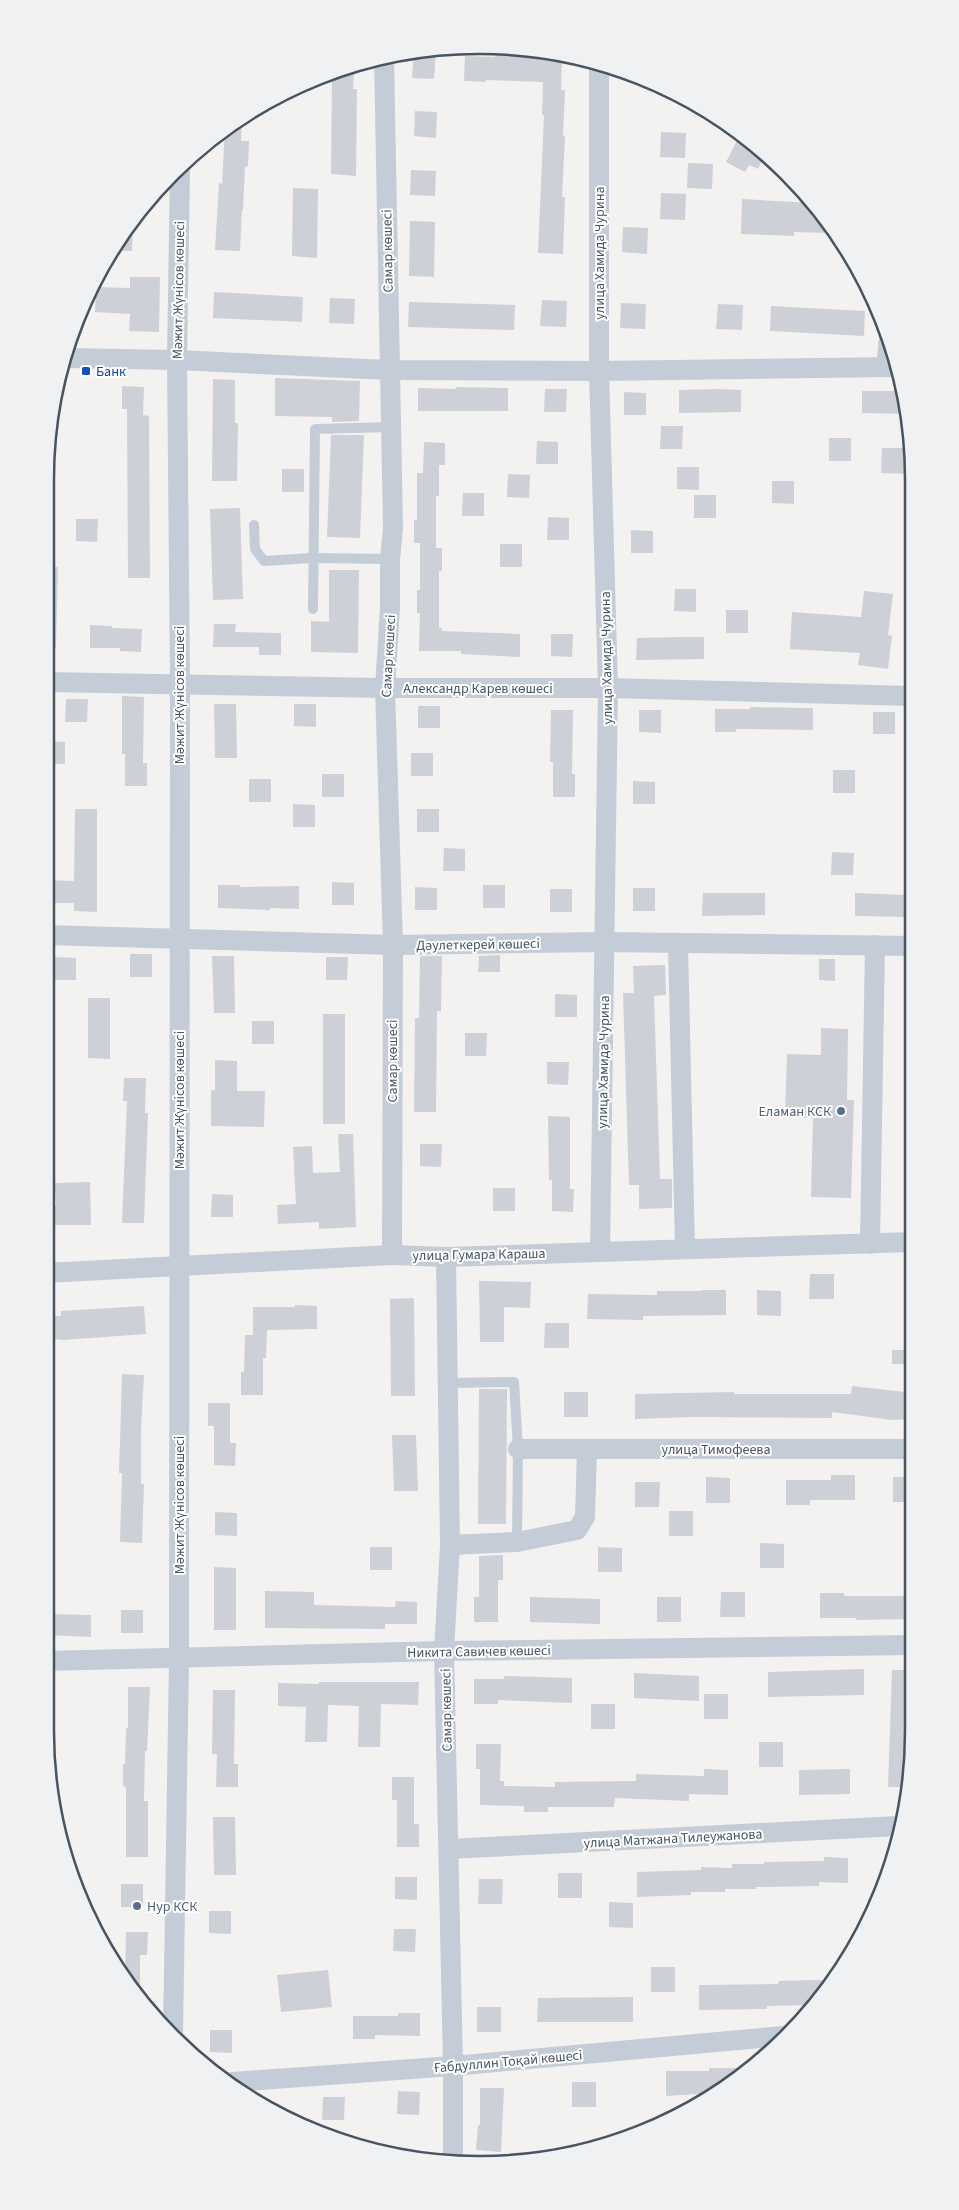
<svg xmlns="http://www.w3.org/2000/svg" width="959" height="2210" viewBox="0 0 959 2210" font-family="'Source Sans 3',sans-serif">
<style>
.building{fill:#cdd0d7}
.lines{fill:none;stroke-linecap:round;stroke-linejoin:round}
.service{stroke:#c4cdd7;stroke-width:10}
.minor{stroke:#c4cdd7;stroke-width:20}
.transit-dot{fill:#1a4fb4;stroke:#fff;stroke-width:2}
.service-dot{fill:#5c6f8a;stroke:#fff;stroke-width:2}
.labels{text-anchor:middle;stroke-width:4;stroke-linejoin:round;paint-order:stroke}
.street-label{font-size:14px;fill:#475461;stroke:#fff}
.transit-label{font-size:14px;fill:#164399;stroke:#fff;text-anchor:start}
.service-label{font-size:14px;fill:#4e5e75;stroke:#fff;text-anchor:end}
.rim{fill:none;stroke:#475461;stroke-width:2.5}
</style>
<rect width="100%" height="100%" fill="#f4f2f1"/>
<g class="building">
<polygon points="414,52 436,53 434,79 412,78"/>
<polygon points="495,54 562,57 561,90 565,90 563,136 565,136 562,197 565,197 563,254 538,253 544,115 542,115 543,82 486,80 486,82 464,81 465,56 495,57"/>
<polygon points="354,65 353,89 357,89 356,176 331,174 332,73"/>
<polygon points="415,111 437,112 436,138 414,136"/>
<polygon points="242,118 241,141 249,141 248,167 245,166 243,210 242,210 240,251 215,250 219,183 222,184 225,129"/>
<polygon points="661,132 686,133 685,158 660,157"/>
<polygon points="740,135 764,156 758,169 749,165 745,172 726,162"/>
<polygon points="688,163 713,164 712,189 687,188"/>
<polygon points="411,170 436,171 435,196 410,195"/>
<polygon points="293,188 318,189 317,258 292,256"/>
<polygon points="661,193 686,194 685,220 660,219"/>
<polygon points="742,199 812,203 831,233 794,232 794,236 741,234"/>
<polygon points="133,220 132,251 112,251 113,249"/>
<polygon points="410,221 435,222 434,277 409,276"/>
<polygon points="623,227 648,228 647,254 622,252"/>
<polygon points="130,277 160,277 159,332 129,331 130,314 95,312 96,287 130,288"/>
<polygon points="214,292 303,297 302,322 213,318"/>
<polygon points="330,298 355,299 354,324 329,323"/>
<polygon points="542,300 567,301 566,327 540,326"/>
<polygon points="409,302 515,305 514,330 408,327"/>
<polygon points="621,303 646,304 645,329 620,328"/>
<polygon points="718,304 743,305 742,330 716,329"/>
<polygon points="771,306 865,311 864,336 770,331"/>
<polygon points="275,378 360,381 359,421 332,422 332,417 275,416"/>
<polygon points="213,379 235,380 235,423 238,423 237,481 212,481"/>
<polygon points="122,386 144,387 143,415 149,416 150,578 128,578 127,409 122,409"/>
<polygon points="456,387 508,388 508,411 418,411 418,388 456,389"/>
<polygon points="545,389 567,389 566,412 544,412"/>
<polygon points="719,389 741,390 741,412 679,413 679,390"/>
<polygon points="862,391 902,391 908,414 862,413"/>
<polygon points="624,392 646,393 646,415 624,415"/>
<polygon points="661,426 683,426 682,449 660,449"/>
<polygon points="331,435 364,435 360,538 327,537"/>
<rect x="829" y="438" width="22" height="23"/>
<polygon points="537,441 558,442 558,464 536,464"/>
<polygon points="424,442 445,443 445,465 439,465 439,496 436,496 436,548 442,548 442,571 439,571 439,628 442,628 442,631 520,634 520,657 461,654 461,651 419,651 420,613 417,613 417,590 420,590 420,543 414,543 414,520 417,520 417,473 423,473"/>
<polygon points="882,448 910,448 910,474 881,473"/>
<polygon points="677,467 699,467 699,490 677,489"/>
<rect x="282" y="469" width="22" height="23"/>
<polygon points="508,474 530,475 529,498 507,497"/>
<polygon points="772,481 794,481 794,504 772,503"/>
<polygon points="463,493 484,493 484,516 462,516"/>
<rect x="694" y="495" width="22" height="23"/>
<polygon points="240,508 243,599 213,600 210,509"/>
<polygon points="548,517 569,518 569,540 547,540"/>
<polygon points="76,519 98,519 97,542 76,541"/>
<polygon points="631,530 653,531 653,553 631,553"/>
<rect x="500" y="544" width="22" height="23"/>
<polygon points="45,567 58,567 56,648 45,647"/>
<polygon points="329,570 359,570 358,653 311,652 311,621 329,622"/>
<polygon points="675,589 696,589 696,612 674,611"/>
<polygon points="864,591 893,594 888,635 892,636 888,669 858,665 860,653 790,649 792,612 861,617"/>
<rect x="726" y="610" width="22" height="23"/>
<polygon points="214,624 236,624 235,632 281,633 281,655 259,655 259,647 213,647"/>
<polygon points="90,625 112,626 112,628 142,629 141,652 120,651 120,648 90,648"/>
<polygon points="551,634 573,634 572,657 551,656"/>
<polygon points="683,637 704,637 704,659 636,660 637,638"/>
<polygon points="122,696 144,697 143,763 147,763 147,786 125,786 125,754 122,754"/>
<polygon points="66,699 88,699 87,722 65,722"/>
<polygon points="214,704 236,704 237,758 215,758"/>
<polygon points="294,704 316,704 316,727 294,726"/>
<rect x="418" y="706" width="22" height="22"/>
<polygon points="750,707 813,708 813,730 736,729 736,732 715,732 715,709 750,709"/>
<polygon points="551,710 573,710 572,774 575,774 575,797 553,797 553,762 550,762"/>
<polygon points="639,710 661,710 661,733 639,732"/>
<rect x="873" y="712" width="22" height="22"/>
<polygon points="45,741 65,742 65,764 45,764"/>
<rect x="411" y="753" width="22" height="23"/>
<rect x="833" y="770" width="22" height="23"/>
<rect x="322" y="774" width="22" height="23"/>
<rect x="249" y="779" width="22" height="23"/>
<polygon points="633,781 655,782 655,804 633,804"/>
<polygon points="293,804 315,805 315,827 293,827"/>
<polygon points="75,809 97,809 97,912 74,911 74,903 45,903 45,880 74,881"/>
<rect x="417" y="809" width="22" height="23"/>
<polygon points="444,848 465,849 465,871 443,871"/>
<polygon points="832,852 854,853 853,875 831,875"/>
<polygon points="332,882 354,883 354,905 332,905"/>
<polygon points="218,885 240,885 240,887 299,886 299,909 270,908 270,910 218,908"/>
<rect x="483" y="885" width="22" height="23"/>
<polygon points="415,887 437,888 437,910 415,910"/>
<rect x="633" y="888" width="22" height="23"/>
<rect x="550" y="889" width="22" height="23"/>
<polygon points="703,893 765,893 765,915 702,916"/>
<polygon points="855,893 907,895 906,917 855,916"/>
<rect x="130" y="954" width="22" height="23"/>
<polygon points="500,955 500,972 478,972 479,956"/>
<polygon points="212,956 234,956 235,1013 214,1013"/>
<polygon points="420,956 442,956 441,1011 437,1011 436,1112 414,1112 415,1018 419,1018"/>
<polygon points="55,957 76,958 76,980 54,980"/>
<polygon points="326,957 348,957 347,980 326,980"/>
<polygon points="819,959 835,959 835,981 819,980"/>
<polygon points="665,965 666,995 654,996 660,1179 672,1179 672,1208 639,1209 639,1185 629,1185 623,993 634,993 633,966"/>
<polygon points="555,994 577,995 577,1017 555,1017"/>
<polygon points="88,998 110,998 110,1059 88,1058"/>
<rect x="323" y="1014" width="22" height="110"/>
<rect x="252" y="1021" width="22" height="23"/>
<polygon points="821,1028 848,1029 847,1100 854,1100 851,1198 811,1197 813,1118 785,1118 787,1054 821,1055"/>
<polygon points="465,1033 487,1033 486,1056 465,1056"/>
<polygon points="215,1060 237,1061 237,1091 265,1091 264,1127 211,1126 211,1090 215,1090"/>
<polygon points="547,1062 569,1062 568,1085 547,1084"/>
<polygon points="124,1078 146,1078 145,1113 148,1113 144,1223 122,1223 127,1101 123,1101"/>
<polygon points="548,1116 570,1117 570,1189 574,1189 573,1212 552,1211 552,1180 549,1180"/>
<polygon points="338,1134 353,1134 356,1227 319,1229 319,1222 278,1224 277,1205 296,1204 293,1147 312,1146 313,1173 340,1172"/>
<polygon points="420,1144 442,1144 441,1167 420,1166"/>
<polygon points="90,1182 91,1225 45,1225 45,1205 56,1206 55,1183"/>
<rect x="493" y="1188" width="22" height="23"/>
<polygon points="212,1194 233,1195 233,1217 211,1217"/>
<polygon points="810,1274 834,1274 834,1299 809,1299"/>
<polygon points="479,1281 531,1282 530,1308 504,1307 504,1342 480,1342"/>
<polygon points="702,1290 726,1290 726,1315 643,1316 643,1320 587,1319 588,1294 657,1295 657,1291 702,1291"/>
<polygon points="757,1290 781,1291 781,1316 757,1315"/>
<polygon points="414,1298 415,1396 391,1396 390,1299"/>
<polygon points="295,1305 317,1306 317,1329 267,1330 266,1358 263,1358 263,1395 241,1395 241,1372 244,1372 245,1335 253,1335 253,1307 295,1307"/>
<polygon points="144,1306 146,1334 63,1340 45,1338 45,1316 61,1316 61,1311"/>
<polygon points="545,1323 569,1323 569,1348 544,1348"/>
<rect x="892" y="1350" width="21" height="14"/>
<polygon points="122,1374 144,1375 141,1428 141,1484 144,1484 142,1543 120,1542 122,1473 119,1473"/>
<polygon points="852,1386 913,1393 913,1419 892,1420 832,1412 832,1418 692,1417 635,1419 635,1394 734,1392 734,1394 851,1394"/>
<polygon points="479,1389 507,1389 506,1524 478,1524"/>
<rect x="564" y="1392" width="24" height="25"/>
<polygon points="208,1403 230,1403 230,1443 236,1443 235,1466 214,1465 214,1426 208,1426"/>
<polygon points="392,1435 416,1435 418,1491 394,1491"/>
<polygon points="831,1475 855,1475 855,1500 810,1500 810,1505 786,1505 786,1480 831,1480"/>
<polygon points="706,1477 730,1478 730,1503 706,1503"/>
<rect x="893" y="1477" width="20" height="25"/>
<polygon points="635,1482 660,1482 659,1507 635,1507"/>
<rect x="669" y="1511" width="24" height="25"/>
<polygon points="215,1512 237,1513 237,1536 215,1535"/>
<polygon points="760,1543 784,1544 784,1568 760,1568"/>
<rect x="370" y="1547" width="22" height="23"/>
<polygon points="598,1547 622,1548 622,1572 598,1572"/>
<polygon points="503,1555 503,1580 498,1580 498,1622 474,1622 474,1597 479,1597 479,1556"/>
<polygon points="214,1567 236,1568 236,1630 214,1630"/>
<polygon points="265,1591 314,1592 314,1605 395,1607 396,1601 417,1602 417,1624 385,1624 385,1629 265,1628"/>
<polygon points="721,1592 745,1592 745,1617 720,1617"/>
<polygon points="820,1593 844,1593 844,1596 914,1596 914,1619 856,1620 856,1618 820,1618"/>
<polygon points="530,1597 600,1599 600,1624 530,1622"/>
<rect x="657" y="1597" width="24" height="25"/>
<rect x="121" y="1610" width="22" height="23"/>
<polygon points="45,1614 91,1615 91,1637 45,1635"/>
<polygon points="864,1669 864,1695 768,1697 768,1672"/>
<polygon points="892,1670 914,1670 914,1730 905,1787 888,1787"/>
<polygon points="634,1673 699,1676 699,1701 634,1698"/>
<polygon points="504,1676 572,1678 572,1703 498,1700 498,1704 474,1704 474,1679 504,1679"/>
<polygon points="319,1682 419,1682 418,1705 381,1704 380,1747 358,1747 359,1706 328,1705 327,1742 305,1742 306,1707 278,1706 278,1683 319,1684"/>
<polygon points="128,1687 150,1687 147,1751 145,1751 144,1801 148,1801 148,1857 126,1857 126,1787 123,1786 123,1764 125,1764 126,1728 128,1728"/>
<polygon points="213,1690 235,1690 234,1764 238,1764 238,1787 216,1787 217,1754 212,1754"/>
<rect x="704" y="1694" width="24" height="25"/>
<rect x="591" y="1704" width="24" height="25"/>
<rect x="759" y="1742" width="24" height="25"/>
<polygon points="476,1744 501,1744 500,1781 504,1781 504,1786 555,1787 555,1782 636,1781 636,1774 704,1776 704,1769 728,1770 728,1795 689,1794 689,1801 615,1798 614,1807 548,1807 548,1812 524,1812 524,1806 480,1805 480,1769 476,1769"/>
<polygon points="850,1769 850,1794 799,1795 799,1770"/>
<polygon points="392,1777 414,1777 414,1824 419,1824 419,1847 397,1847 397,1800 392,1800"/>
<polygon points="213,1817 235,1817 236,1875 214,1875"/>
<polygon points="824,1857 848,1858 848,1883 819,1882 819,1886 756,1887 756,1889 725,1889 725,1892 691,1892 691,1895 637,1897 637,1872 701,1870 701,1867 732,1868 732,1864 764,1864 764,1862 824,1861"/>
<rect x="558" y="1873" width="24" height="25"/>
<polygon points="395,1877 417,1877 417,1900 395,1899"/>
<polygon points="479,1879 503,1879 502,1904 478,1904"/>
<rect x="121" y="1884" width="22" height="23"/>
<polygon points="609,1902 633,1903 633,1928 609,1927"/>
<polygon points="209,1911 231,1911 231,1934 209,1933"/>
<polygon points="394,1929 416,1929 415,1952 393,1951"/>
<polygon points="126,1932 148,1932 147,1955 140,1955 140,1999 125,1978"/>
<rect x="651" y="1967" width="24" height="25"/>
<polygon points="328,1970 332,2007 281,2012 277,1975"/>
<polygon points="813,1980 833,1980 815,2005 767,2006 767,2009 699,2010 699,1985 778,1984 779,1981"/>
<polygon points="633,1997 633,2022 537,2022 538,1998"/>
<rect x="477" y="2007" width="24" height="25"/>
<polygon points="398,2013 420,2013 420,2036 375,2035 375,2039 353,2039 353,2016 398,2016"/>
<polygon points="210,2030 232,2030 232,2053 210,2052"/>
<polygon points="709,2068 744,2068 713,2093 666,2096 666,2071 709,2071"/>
<rect x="572" y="2082" width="24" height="25"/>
<polygon points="480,2088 504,2088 501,2152 476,2150 478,2125 480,2125"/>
<polygon points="398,2091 420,2092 419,2115 397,2114"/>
<polygon points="323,2097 345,2097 344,2120 322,2120"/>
</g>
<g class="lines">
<g class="service">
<polyline points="881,368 885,327"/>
<polyline points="254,525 255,549 264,561 312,558 390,559"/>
<polyline points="313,609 315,429 390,427"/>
<polyline points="448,1383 514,1382 518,1449 517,1542"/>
</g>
<g class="minor">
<polyline points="384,57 393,528 390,559 390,608 385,688 393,945 392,1255"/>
<polyline points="599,63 599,371 608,688 600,1252"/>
<polyline points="65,358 177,360 388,370 599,371 895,367"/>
<polyline points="45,682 385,688 608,688 911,696"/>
<polyline points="45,935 393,945 604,942 912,946"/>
<polyline points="678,943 685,1249"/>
<polyline points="870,1244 875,945"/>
<polyline points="446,1257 450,1545 444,1651 453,2066 453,2162"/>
<polyline points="45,1273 392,1255 446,1257 913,1242"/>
<polyline points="518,1449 913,1449"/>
<polyline points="450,1545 517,1542 577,1530 585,1517 587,1449"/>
<polyline points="45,1661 444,1651 914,1645"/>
<polyline points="449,1849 898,1826"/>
<polyline points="173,2033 179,1659 180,683 177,360 180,168"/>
<polyline points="232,2082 453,2066 783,2036"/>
</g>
</g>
<rect class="transit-dot" x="81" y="366" width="10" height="10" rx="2.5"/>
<g class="service-dot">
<circle cx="841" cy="1111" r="5"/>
<circle cx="137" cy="1906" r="5"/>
</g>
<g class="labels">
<g class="street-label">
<text transform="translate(387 251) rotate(-91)" y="5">Самар көшесі</text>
<text transform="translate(599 253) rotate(-90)" y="5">улица Хамида Чурина</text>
<text transform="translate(178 290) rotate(-89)" y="5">Мәжит Жүнісов көшесі</text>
<text transform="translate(388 656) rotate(-87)" y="5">Самар көшесі</text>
<text transform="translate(606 658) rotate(-91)" y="5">улица Хамида Чурина</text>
<text x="478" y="693">Александр Карев көшесі</text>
<text transform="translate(179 695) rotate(-90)" y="5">Мәжит Жүнісов көшесі</text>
<text transform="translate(478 944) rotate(-1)" y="5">Дәулеткерей көшесі</text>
<text transform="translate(392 1061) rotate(-90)" y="5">Самар көшесі</text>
<text transform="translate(603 1062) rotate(-89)" y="5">улица Хамида Чурина</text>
<text transform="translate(179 1100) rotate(-90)" y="5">Мәжит Жүнісов көшесі</text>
<text transform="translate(479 1254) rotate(-1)" y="5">улица Гумара Караша</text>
<text x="716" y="1454">улица Тимофеева</text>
<text transform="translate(179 1505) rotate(-90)" y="5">Мәжит Жүнісов көшесі</text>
<text transform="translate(479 1651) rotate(-1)" y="5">Никита Савичев көшесі</text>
<text transform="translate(446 1710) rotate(-91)" y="5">Самар көшесі</text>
<text transform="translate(673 1838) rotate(-3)" y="5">улица Матжана Тилеужанова</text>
<text transform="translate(508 2061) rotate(-5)" y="5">Ғабдуллин Тоқай көшесі</text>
</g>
<g class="transit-label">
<text x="96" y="376">Банк</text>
</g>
<g class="service-label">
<text x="831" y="1116">Еламан КСК</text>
<text x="147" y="1911" text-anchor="start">Нур КСК</text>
</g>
</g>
<path d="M0 0H959V2210H0ZM479 54H480A425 425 0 0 1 905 479V1731A425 425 0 0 1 480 2156H479A425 425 0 0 1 54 1731V479A425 425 0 0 1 479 54Z" fill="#f0f1f2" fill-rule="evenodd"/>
<path class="rim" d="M479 54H480A425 425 0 0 1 905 479V1731A425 425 0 0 1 480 2156H479A425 425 0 0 1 54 1731V479A425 425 0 0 1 479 54Z"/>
</svg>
